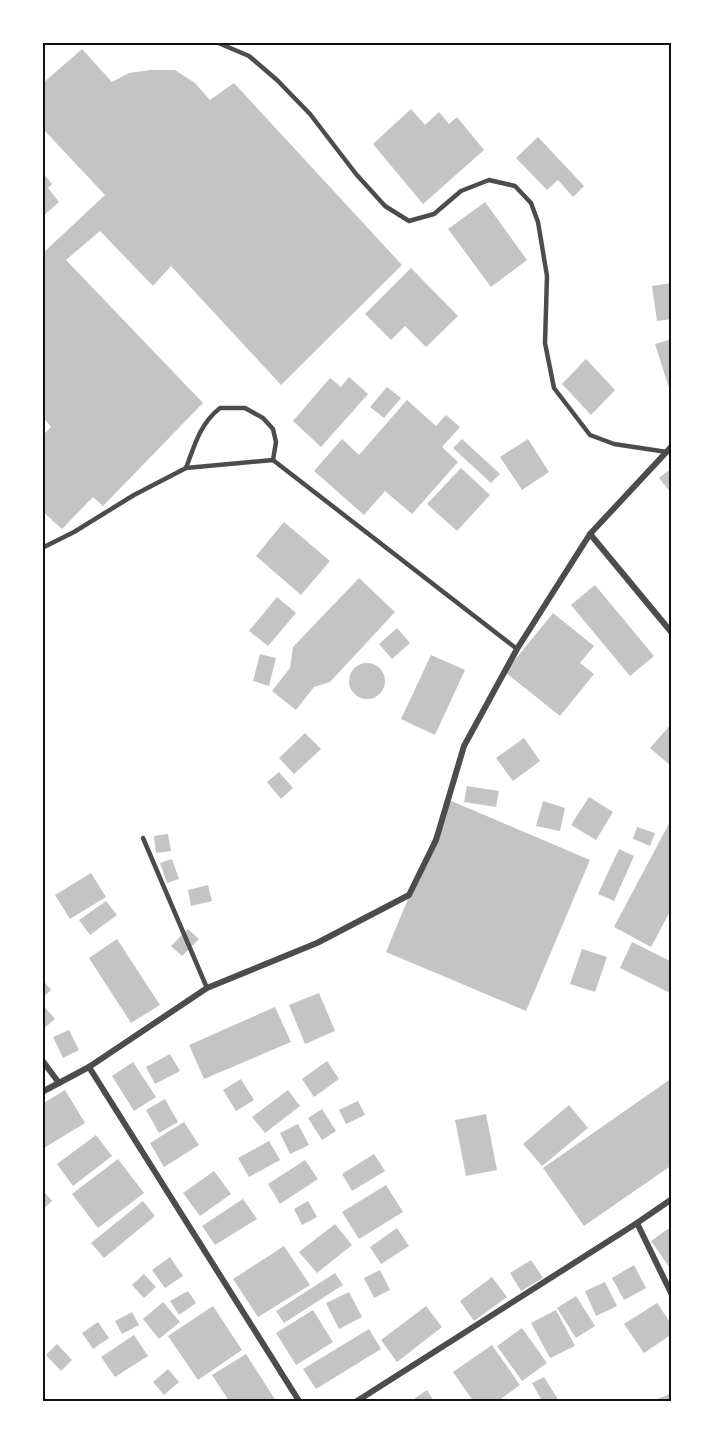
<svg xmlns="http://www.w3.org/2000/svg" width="714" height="1443" viewBox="0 0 714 1443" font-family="'Roboto Condensed',sans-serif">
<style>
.building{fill:#c4c4c4}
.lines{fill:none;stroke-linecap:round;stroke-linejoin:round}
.service{stroke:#4c4c4c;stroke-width:4.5}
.minor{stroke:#4c4c4c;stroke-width:6}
.neatline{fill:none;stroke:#111;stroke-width:2}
</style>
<rect width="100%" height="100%" fill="#fff"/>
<g class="building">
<polygon points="82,49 112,82 129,73 150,70 175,70 195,83 210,100 234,83 402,265 281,385 171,266 153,286 100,231 66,260 203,403 103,506 93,497 62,529 43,512 42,513 42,436 51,427 42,416 42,254 105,195 42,128 42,84"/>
<polygon points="411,109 425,125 439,112 449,124 457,117 484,150 423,204 373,144"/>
<polygon points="538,137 584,186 573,197 558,180 547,190 516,158"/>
<polygon points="42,172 52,184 48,188 59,202 42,217"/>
<polygon points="485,202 527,260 491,287 448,229"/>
<polygon points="411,268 458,316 426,347 405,326 391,340 365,314"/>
<polygon points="672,283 672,319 657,321 652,286"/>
<polygon points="672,339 672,387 669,388 655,344"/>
<polygon points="586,359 615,390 591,415 562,384"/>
<polygon points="349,377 368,394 321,447 293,421 330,378 341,387"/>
<polygon points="387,387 401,398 384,418 370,407"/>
<polygon points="407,400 436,426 446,415 460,427 442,447 458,462 412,514 385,491 364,515 314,471 342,439 359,455"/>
<polygon points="462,439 500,474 491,483 453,448"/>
<polygon points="528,439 549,472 522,490 500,457"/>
<polygon points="461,468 490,495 457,531 427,504"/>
<polygon points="672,468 672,494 659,478"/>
<polygon points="284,522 330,561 301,595 256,556"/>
<polygon points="359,578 395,612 330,682 314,687 296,710 272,691 290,668 293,647"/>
<polygon points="595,585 654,656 630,676 571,605"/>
<polygon points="277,597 296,613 268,646 249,631"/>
<polygon points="553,613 594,646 580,663 594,674 560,716 505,672"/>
<polygon points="397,628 410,643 392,659 379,644"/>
<polygon points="260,654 276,658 269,686 253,681"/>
<polygon points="431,655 465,670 435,735 401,719"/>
<circle cx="367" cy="681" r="18"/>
<polygon points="672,723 672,762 670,765 650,748"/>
<polygon points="305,733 321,749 294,774 279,758"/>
<polygon points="524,738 540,761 513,781 496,758"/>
<polygon points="279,772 293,788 281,799 267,782"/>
<polygon points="467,786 499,791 496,807 464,802"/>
<polygon points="589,797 613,812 596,840 571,825"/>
<polygon points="449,800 590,860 526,1011 386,952"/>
<polygon points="543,801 565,808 560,831 536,826"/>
<polygon points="672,818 672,908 651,947 614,927"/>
<polygon points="637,827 655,833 650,846 633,839"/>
<polygon points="168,834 171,851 156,853 154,836"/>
<polygon points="619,849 634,856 614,901 598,894"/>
<polygon points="172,859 179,879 167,883 160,863"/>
<polygon points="91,873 106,897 70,919 55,895"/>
<polygon points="208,885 212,901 191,906 188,890"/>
<polygon points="106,901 117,915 90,935 79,920"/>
<polygon points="188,929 199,939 182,956 171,946"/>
<polygon points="117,939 160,1005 131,1023 89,958"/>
<polygon points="632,942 672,962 672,994 620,968"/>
<polygon points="582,949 607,957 595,992 570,984"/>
<polygon points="42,979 51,990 42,998"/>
<polygon points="319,993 335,1031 305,1044 289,1005"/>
<polygon points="42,1004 55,1019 42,1030"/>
<polygon points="275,1007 291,1042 204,1079 189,1045"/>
<polygon points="69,1030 79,1050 63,1058 53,1037"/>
<polygon points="170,1054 180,1071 155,1084 146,1067"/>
<polygon points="327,1061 339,1079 314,1097 302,1079"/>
<polygon points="133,1062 156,1097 134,1111 112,1076"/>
<polygon points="672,1078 672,1165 584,1226 543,1168"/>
<polygon points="241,1079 254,1100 236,1111 223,1090"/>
<polygon points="65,1090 85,1123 44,1148 42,1145 42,1104"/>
<polygon points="288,1090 300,1106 265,1133 252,1117"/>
<polygon points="165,1099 178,1122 159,1133 146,1110"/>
<polygon points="358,1101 365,1115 346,1124 339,1110"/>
<polygon points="569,1105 588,1128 542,1166 523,1144"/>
<polygon points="322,1109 336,1131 322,1140 308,1118"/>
<polygon points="486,1114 497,1170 466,1176 455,1120"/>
<polygon points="184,1122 199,1145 164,1167 150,1143"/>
<polygon points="298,1124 309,1145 290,1154 280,1133"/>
<polygon points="96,1135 112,1156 73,1186 57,1164"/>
<polygon points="269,1141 280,1160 249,1177 238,1158"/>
<polygon points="374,1154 385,1171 352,1191 342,1174"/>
<polygon points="118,1159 144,1193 98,1228 72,1194"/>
<polygon points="305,1160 318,1179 280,1204 268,1184"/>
<polygon points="214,1171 231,1194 200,1216 183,1193"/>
<polygon points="386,1185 403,1212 359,1239 342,1212"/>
<polygon points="42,1189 52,1201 42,1210"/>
<polygon points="243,1199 257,1219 215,1245 202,1226"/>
<polygon points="143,1201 155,1216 104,1258 91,1243"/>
<polygon points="308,1201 317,1217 302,1225 294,1209"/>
<polygon points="335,1224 352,1245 317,1273 299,1252"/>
<polygon points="672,1226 672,1271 651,1241"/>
<polygon points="397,1228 409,1246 381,1264 370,1247"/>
<polygon points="284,1246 310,1285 258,1317 233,1279"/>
<polygon points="170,1257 183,1276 165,1288 152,1270"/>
<polygon points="531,1260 543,1278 521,1291 510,1273"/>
<polygon points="634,1265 646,1288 624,1300 612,1278"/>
<polygon points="380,1270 390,1290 374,1298 364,1278"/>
<polygon points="335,1273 343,1285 284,1323 276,1311"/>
<polygon points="144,1274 156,1287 144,1298 132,1285"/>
<polygon points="492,1277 507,1297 474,1321 460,1301"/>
<polygon points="605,1282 617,1306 596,1316 585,1291"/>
<polygon points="188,1291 196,1303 179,1315 170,1301"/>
<polygon points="349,1292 362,1317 339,1329 326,1303"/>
<polygon points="576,1296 595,1326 576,1338 557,1308"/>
<polygon points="163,1302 180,1322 159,1339 143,1319"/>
<polygon points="657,1303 672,1325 672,1334 644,1353 624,1324"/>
<polygon points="213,1306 242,1350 198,1380 168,1336"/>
<polygon points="426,1306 442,1327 397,1362 381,1340"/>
<polygon points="313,1310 333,1342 296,1365 276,1333"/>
<polygon points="556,1310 575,1346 550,1358 531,1323"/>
<polygon points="132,1312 139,1325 122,1334 115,1321"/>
<polygon points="98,1322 109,1338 93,1349 82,1333"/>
<polygon points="522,1328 547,1363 522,1381 497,1346"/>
<polygon points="369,1329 381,1349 316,1389 303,1369"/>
<polygon points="134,1335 148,1356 115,1377 101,1357"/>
<polygon points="57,1344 72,1360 61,1371 46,1355"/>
<polygon points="492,1345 520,1385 498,1401 473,1401 453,1372"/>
<polygon points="246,1354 276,1401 229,1401 212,1375"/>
<polygon points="168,1369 179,1382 164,1395 153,1382"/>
<polygon points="544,1377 559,1401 542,1401 532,1383"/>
<polygon points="427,1390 434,1401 411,1401"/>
<polygon points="672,1393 672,1401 658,1401 657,1399"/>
</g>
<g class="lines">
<g class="service">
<polyline points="216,42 249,56 277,80 310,114 356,174 385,206 409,221 434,214 461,191 489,180 515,186 531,203 538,222 547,276 545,343 554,388 590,435 614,444 667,452"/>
<path d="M186,468C195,444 200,424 220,408H245L263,418L273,429L276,442L273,460"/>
<polyline points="42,548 74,532 134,495 186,468 273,460 517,649"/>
<polyline points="143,838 207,988"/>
</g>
<g class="minor">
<polyline points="590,534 672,633"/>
<polyline points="42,1060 59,1083"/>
<polyline points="89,1067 299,1401"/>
<polyline points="42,1092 89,1067 207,988 317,943 409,895 436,840 464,746 517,649 590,534 672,446"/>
<polyline points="637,1223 672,1295"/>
<polyline points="357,1401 637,1223 672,1199"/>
</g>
</g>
<rect width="714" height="1443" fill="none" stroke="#ffffff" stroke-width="87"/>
<rect x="44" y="44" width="626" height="1356" class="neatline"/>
</svg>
